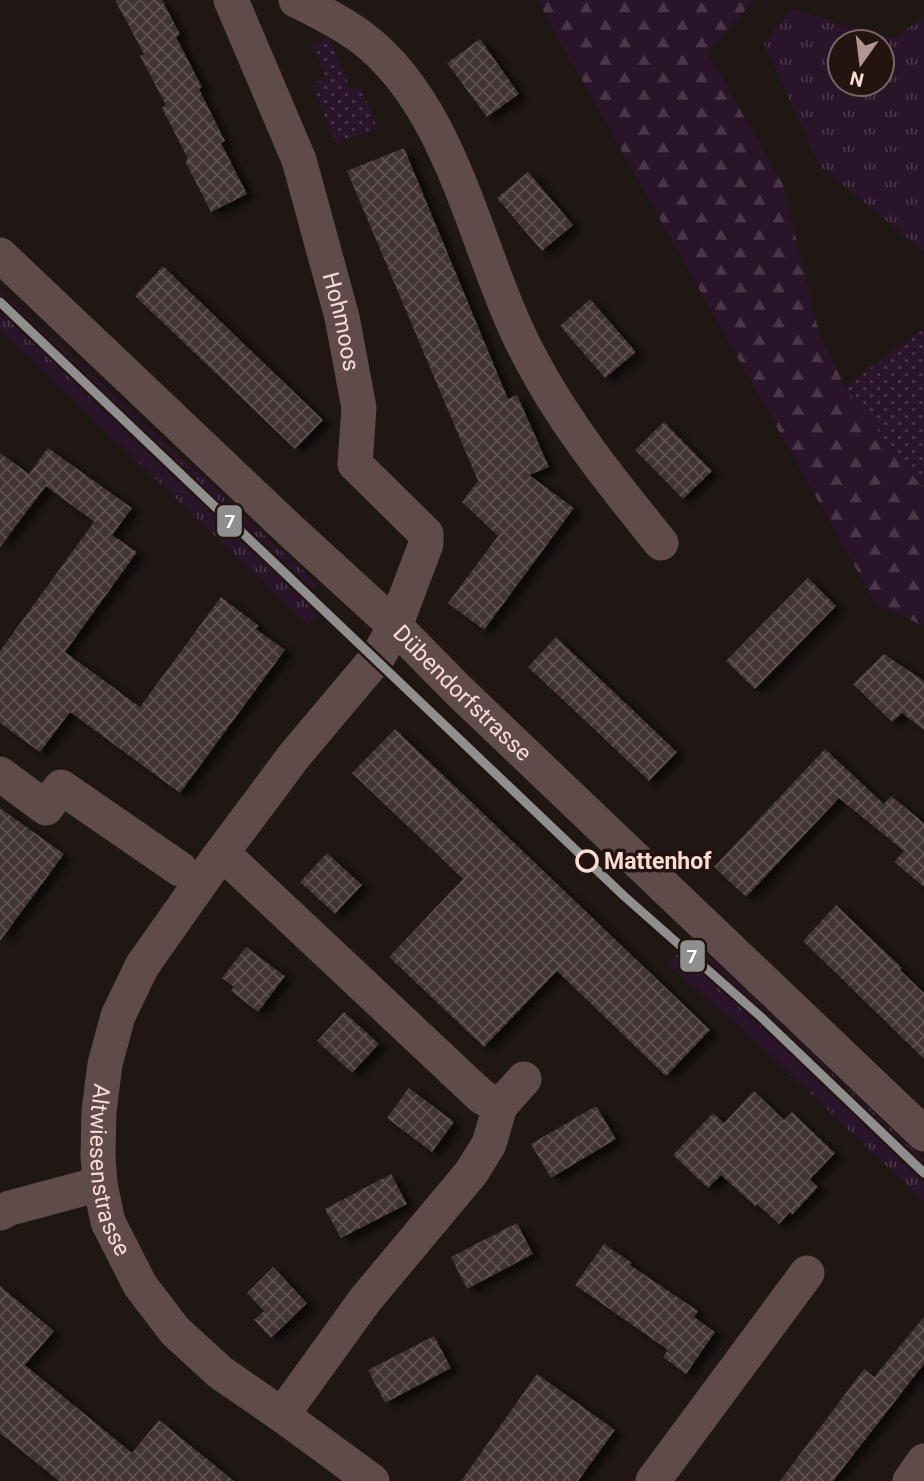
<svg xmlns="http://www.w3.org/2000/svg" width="924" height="1481" viewBox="0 0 924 1481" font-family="Roboto,sans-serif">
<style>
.grass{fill:url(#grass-tufts);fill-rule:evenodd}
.forest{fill:url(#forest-firs)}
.park{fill:url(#park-dots)}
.building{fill:url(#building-cross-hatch);filter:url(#shadow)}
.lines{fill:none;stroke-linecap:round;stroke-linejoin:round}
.minor{stroke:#5f4c4a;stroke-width:35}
.tram-1-casing{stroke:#231410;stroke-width:14}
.tram-1{stroke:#8f8f8f;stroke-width:9}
.stop-dot{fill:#231410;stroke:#fcdbd5;stroke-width:3.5}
.labels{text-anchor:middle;stroke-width:7;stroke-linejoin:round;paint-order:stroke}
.street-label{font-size:23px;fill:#fcdbd5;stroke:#231410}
.stop-label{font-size:23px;font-weight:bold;fill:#fcdbd5;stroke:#231410;text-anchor:start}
.line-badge{stroke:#231410;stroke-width:2.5}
.badge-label{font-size:19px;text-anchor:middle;font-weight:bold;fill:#fff}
</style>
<defs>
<pattern id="grass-tufts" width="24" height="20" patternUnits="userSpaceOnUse" patternTransform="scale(1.75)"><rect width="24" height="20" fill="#2a1429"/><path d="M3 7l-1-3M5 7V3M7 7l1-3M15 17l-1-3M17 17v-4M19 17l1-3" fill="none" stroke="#4a3647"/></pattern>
<pattern id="forest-firs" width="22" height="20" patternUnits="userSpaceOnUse" patternTransform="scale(1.75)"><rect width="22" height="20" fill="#2a1429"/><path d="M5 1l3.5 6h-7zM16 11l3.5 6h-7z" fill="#4a3647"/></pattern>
<pattern id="park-dots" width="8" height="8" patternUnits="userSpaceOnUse" patternTransform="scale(1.75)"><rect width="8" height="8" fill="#2a1429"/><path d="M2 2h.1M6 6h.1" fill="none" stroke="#4a3647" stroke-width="1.8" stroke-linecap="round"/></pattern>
<pattern id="building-cross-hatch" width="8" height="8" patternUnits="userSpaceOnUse" patternTransform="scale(1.75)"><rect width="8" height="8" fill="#413532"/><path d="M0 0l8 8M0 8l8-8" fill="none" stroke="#5d524f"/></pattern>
<filter id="shadow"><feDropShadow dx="8" dy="4.5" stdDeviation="3.5" flood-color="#0009"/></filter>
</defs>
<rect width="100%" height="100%" fill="#1f1714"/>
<g class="grass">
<path d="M791,9L893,39L924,17V252L820,166L764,44ZM882,42V84H840V42Z"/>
<polygon points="0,289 318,585 313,591 328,604 308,625 0,330"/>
<polygon points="686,944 702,949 924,1160 924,1202 748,1034 668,964"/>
</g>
<polygon class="forest" points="537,0 755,0 707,52 783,185 819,333 845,387 924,490 924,626 876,604"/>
<g class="park">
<polygon points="329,37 351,90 361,87 377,128 336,144 312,84 326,78 312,43"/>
<polygon points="924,328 924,490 845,387"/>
</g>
<g class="building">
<polygon points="115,0 162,0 180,34 176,37 202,87 199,89 225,141 221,143 247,194 211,212 185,161 188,159 162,108 166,105 140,56 144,54"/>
<polygon points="480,39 519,94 487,117 447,63"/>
<polygon points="404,148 508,399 517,395 549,467 529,475 574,508 484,630 448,603 498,536 462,502 478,481 347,171"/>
<polygon points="528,172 573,225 542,251 497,198"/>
<polygon points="163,266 323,420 295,449 135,296"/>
<polygon points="590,299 636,352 605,378 560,326"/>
<polygon points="664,422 712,471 683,499 635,450"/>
<polygon points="48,448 132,508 112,535 137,552 65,652 140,707 221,597 259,626 256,629 285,650 180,793 70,712 40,752 0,723 0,651 94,522 107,531 29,474"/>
<polygon points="0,453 46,486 0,547"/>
<polygon points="808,578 836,606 755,689 726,661"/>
<polygon points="556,637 677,752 649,781 528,667"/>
<polygon points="884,654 924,681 924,730 902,713 892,722 853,684"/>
<polygon points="395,729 710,1030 666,1076 557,971 484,1047 389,957 463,879 352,773"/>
<polygon points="825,749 884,804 891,796 924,823 924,887 894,862 904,851 839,798 746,897 714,867"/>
<polygon points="0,808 64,854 0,941"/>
<polygon points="327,853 362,885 335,914 300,882"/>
<polygon points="836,905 902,968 900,970 924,993 924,1059 803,941"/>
<polygon points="246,947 285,976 258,1012 231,991 234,987 222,978"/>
<polygon points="344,1012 379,1044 352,1073 317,1041"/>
<polygon points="409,1088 454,1122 432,1152 387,1118"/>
<polygon points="754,1091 784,1120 792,1112 835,1153 810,1179 818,1187 792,1215 790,1212 779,1224 757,1204 755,1206 721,1175 708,1188 673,1155 713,1113 724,1123"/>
<polygon points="596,1106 616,1139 551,1178 531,1144"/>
<polygon points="391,1174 407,1204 341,1238 325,1209"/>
<polygon points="517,1223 533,1254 467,1289 451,1257"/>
<polygon points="604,1244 632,1263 630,1265 698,1311 694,1317 715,1332 686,1374 663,1357 668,1350 575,1285"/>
<polygon points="273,1267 307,1303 271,1338 254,1320 264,1311 247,1293"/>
<polygon points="0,1286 54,1331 25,1365 132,1453 159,1420 234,1481 59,1481 0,1433"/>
<polygon points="924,1317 924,1364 833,1481 780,1481 864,1369 874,1377"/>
<polygon points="434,1336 451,1368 385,1403 368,1370"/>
<polygon points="537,1374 615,1430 578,1481 461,1481"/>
</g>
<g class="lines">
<g class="minor">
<path id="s1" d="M231,0L299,160L342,317L359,408L355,464L426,534V544L395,626L379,655L294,756L218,858L142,966L118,1016L105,1064L99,1111L98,1156L100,1184L108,1222L140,1285L175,1331L221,1373L282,1415L372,1481"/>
<path d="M296,0C318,11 341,22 361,37C457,109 476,260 532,361C567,427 614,485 661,543"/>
<path id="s2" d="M0,255L291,531L395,626L459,691L924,1134"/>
<polyline points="0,774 46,808 61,787 180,869"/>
<polyline points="218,858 235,865 482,1097 500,1106 524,1079"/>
<polyline points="0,1213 10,1208 100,1184"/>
<polyline points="282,1415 365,1300 471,1173 489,1144 500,1106"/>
<polyline points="653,1481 807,1273"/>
<polyline points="910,1481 924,1461"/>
</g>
<g class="tram-1-casing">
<polyline id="tram-1" points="0,302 624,896 760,1016 924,1173"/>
</g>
<use href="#tram-1" class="tram-1"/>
</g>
<circle class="stop-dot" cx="587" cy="861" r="10"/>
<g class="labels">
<g class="street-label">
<text dy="8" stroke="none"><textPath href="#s1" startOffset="341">Hohmoos</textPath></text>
<text dy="8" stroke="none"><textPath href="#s2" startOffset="637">Dübendorfstrasse</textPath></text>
<text dy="8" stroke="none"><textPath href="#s1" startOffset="1320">Altwiesenstrasse</textPath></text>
</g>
<g class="stop-label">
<text x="604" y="869">Mattenhof</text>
</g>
</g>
<g class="line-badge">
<rect x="216" y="504" width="27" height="34" rx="7" fill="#8f8f8f"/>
<rect x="679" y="939" width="27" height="34" rx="7" fill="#8f8f8f"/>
</g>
<g class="badge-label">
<text x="230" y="528">7</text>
<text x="692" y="963">7</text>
</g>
<g transform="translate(861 63) rotate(194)"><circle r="33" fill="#231410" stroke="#7a645f" stroke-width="2"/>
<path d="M0-5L12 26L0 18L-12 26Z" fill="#af9691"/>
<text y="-10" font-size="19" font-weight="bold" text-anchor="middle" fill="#fcdbd5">N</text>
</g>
</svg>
